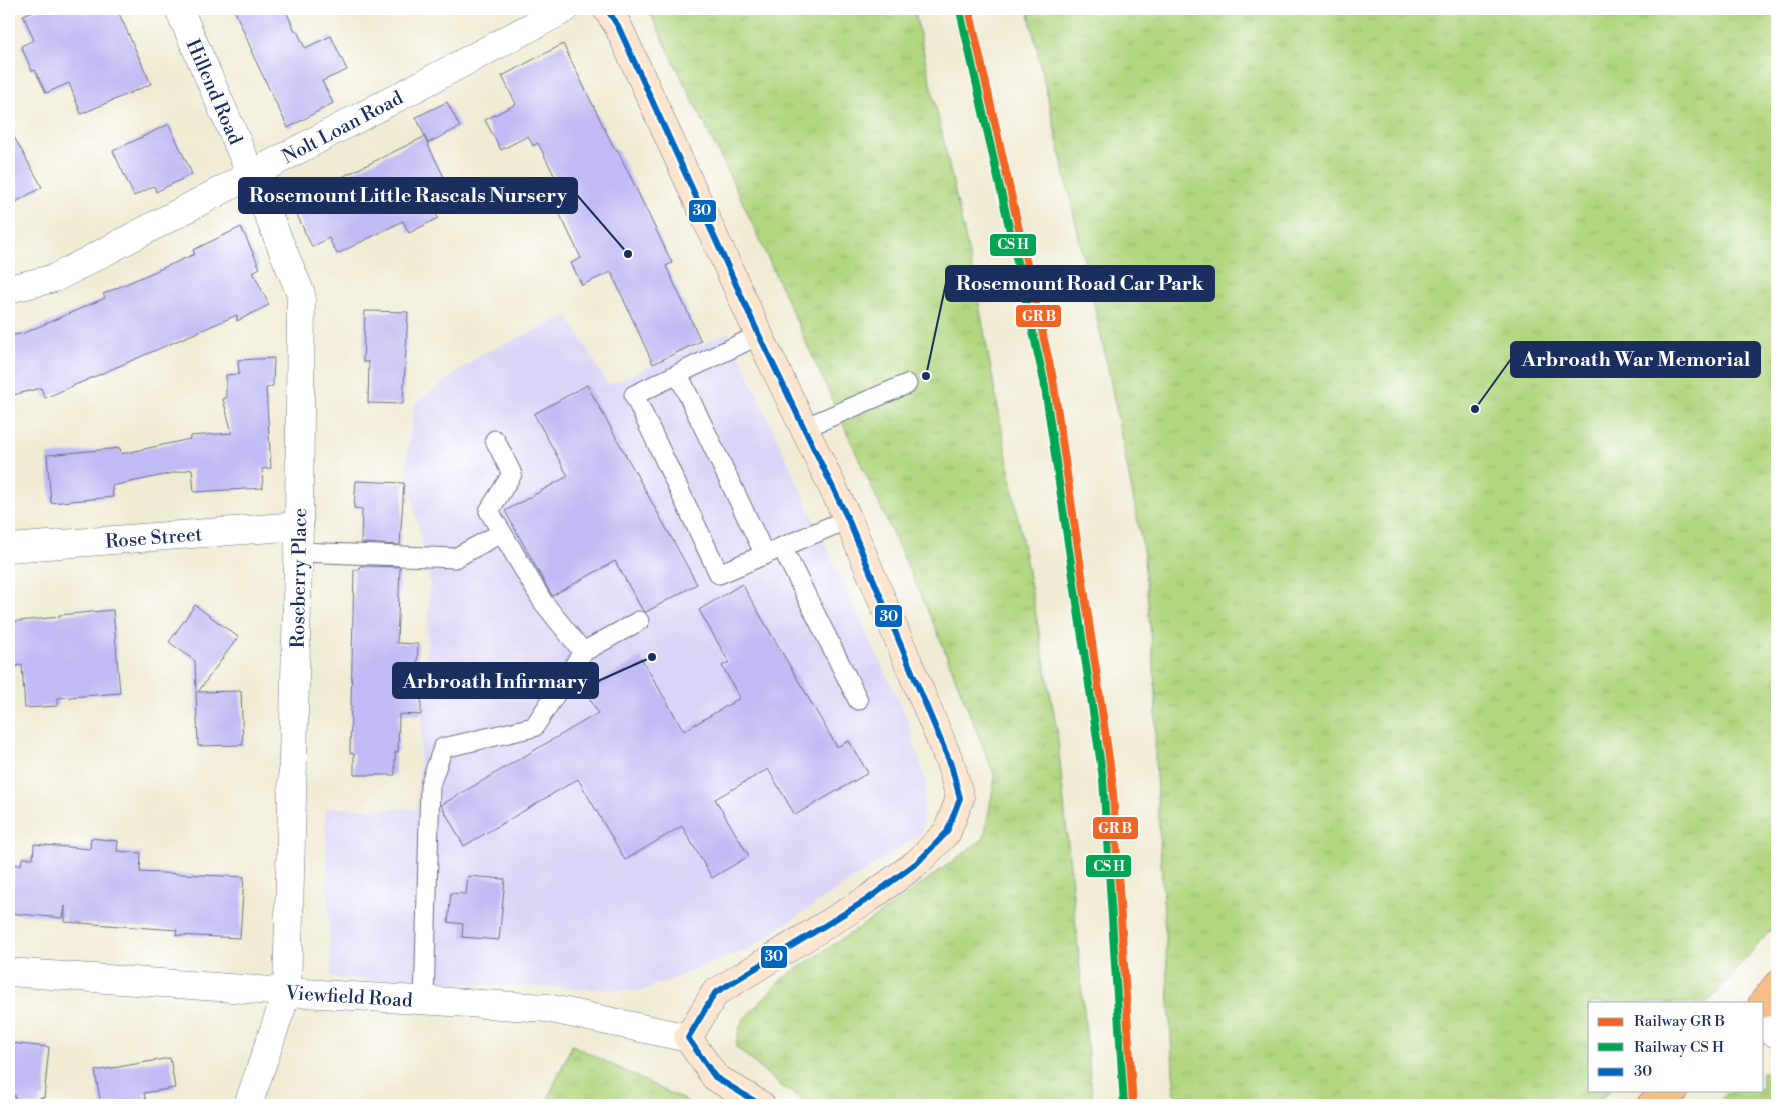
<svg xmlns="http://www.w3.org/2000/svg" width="1786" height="1114" viewBox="0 0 1786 1114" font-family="'Libre Bodoni',serif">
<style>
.built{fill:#dbd6f7}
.grass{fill:url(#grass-tufts);stroke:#66826e}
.building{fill:#c1baf4}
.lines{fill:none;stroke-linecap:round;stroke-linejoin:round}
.service-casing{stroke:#667187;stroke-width:21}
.minor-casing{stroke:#667187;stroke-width:29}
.tertiary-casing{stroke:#667187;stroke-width:29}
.secondary-casing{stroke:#667187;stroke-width:29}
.primary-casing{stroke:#667187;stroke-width:29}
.service{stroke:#fff;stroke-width:19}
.minor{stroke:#fff;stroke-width:28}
.tertiary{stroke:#fff;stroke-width:28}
.secondary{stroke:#fce5cf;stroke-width:28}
.primary{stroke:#f7be88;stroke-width:28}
.bus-1-casing{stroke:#fff;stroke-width:10}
.bus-1{stroke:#0065bd;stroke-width:6}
.rail-1-casing{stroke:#fff;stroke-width:11}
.rail-2-casing{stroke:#fff;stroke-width:11}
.rail-1{stroke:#f26522;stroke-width:8}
.rail-2{stroke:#00a651;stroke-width:8}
.labels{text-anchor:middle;stroke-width:4;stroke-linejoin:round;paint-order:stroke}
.street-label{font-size:19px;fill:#1b2f5e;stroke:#fff}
.leader{fill:none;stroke:#1b2f5e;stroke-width:2}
.callout-dot{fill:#1b2f5e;stroke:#fff;stroke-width:2}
.callout{fill:#1b2f5e;stroke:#1b2f5e;stroke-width:2}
.callout-label{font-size:20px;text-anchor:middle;font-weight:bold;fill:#fff}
.line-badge{stroke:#fff;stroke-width:2}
.badge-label{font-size:14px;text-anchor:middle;font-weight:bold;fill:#fff}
</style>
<defs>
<pattern id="grass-tufts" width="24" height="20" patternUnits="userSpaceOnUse" patternTransform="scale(1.25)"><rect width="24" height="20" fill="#b1d67f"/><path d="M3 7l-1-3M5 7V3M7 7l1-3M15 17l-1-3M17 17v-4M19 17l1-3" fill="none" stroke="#98b870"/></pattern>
</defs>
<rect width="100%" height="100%" fill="#fff"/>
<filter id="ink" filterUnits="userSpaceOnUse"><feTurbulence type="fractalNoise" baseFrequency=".02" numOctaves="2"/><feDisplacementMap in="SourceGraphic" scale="10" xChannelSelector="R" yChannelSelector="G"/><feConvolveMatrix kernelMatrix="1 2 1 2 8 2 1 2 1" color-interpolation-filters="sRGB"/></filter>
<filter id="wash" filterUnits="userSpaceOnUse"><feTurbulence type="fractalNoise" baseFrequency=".0096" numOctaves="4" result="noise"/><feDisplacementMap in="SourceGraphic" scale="20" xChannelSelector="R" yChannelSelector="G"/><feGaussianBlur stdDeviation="1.12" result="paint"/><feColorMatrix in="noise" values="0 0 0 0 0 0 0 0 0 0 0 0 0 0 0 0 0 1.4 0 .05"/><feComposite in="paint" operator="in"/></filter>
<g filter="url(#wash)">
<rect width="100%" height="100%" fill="#f0ebd3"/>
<polygon class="built" points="568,316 608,385 729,332 849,596 907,719 926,783 922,833 750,948 641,991 331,978 325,808 417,809 430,585 406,466 414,405 480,355"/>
<g class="grass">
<polygon points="648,9 914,9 974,277 1057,730 1093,1105 810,1105 781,1086 735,1046 742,1021 783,978 889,908 984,838 995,777 936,629 742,201"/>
<polygon points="1028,9 1777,9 1777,922 1708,1003 1590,1003 1590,1090 1611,1090 1602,1098 1586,1105 1175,1105 1155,759 1156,693 1143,548 1108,368"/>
<polygon points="572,1045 694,1105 545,1105"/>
<polygon points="1762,1072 1771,1073 1777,1077 1777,1105 1714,1105 1731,1090 1762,1090"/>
</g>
<g id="blocks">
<g class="building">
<polygon points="39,9 117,9 151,84 81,114 69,83 46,93 35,70 32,71 21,46 34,40 23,15"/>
<polygon points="234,9 285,9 295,31 297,31 305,48 331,36 347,70 322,81 333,103 288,128 251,51 252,51"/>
<polygon points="563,44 615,150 617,149 672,263 666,266 701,341 653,364 611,272 582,285 571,263 581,258 552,198 563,193 538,143 533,146 528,136 501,150 485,120 516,104 502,76"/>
<polygon points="447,102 460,127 428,143 416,117"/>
<polygon points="169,124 192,174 156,192 154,186 134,196 113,151"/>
<polygon points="9,128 42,187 9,206"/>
<polygon points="424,137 444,177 423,187 438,218 409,233 403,221 337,254 329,238 312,247 291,202"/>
<polygon points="241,227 260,268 253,272 269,305 237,321 237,315 45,398 41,388 9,396 9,336 24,333 105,298 103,294 195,254 193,250"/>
<polygon points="365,311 408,312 403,404 368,403 369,362 363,362"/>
<polygon points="274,358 273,386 266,388 271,468 262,469 263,488 194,492 192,469 112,486 113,497 51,503 47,455 120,448 121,454 190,439 190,436 232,433 223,399 226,398 226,375 239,374 238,360"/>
<polygon points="587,385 697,584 646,612 643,611 615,561 552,596 505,511 568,476 534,414"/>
<polygon points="356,481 404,483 400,545 361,543 362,509 354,508"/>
<polygon points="360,566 400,567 397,643 418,644 416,688 421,689 421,715 399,714 398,752 395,752 395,775 354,775 354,754 350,753 354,569 359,570"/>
<polygon points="742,584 837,747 849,741 868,773 795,815 768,769 715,799 749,856 712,878 682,826 625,860 578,779 464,846 441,805 598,713 585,690 641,658 684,731 740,698 722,666 729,662 699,610"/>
<polygon points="195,605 238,637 198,692 241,691 243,745 198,746 195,661 169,642"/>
<polygon points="113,610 120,693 58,698 58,706 25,708 22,665 9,667 9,622 60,617 59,615"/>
<polygon points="91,838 118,841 117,851 141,853 140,872 244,877 240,938 176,935 177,930 65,922 65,906 63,918 9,913 9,864 21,865 22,858 33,858 34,844 90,849"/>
<polygon points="468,876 505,879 499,940 462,937 463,924 448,922 451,893 466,894"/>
<polygon points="9,1043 49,1047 44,1098 40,1097 39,1105 14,1105 15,1095 9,1094"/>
<polygon points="170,1058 175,1088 144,1093 147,1105 101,1105 95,1071"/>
</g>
</g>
</g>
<g filter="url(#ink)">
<use href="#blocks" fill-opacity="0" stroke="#667187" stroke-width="1"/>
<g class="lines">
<g class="service-casing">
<g id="service">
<polyline points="759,335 634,395 719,574 848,519"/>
<polyline points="678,374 765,555"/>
<polyline points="804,428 907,384"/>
<polyline points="782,547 858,700"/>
<polyline points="299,552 455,558 501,533"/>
<polyline points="583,652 639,621"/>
<polyline points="424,1001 430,785 443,748 534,727 583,652 543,602 489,511 512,474 495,440"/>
</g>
</g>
<g class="minor-casing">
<g id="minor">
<path id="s1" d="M179,9L257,188L301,294L299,526L287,992L248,1105"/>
<path id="s2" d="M9,289L55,278L565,9"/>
<path id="s3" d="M9,548L299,526"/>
<polyline points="1762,1025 1777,1034"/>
</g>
</g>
<g class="tertiary-casing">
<g id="tertiary">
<path id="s4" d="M9,972L287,992L547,1008L688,1038"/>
</g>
</g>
<g class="secondary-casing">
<polyline id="secondary" points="607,9 618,26 759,335 848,519 951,765 960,798 947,832 918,862 868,899 715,993 688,1038 715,1077 761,1105"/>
</g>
<g class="primary-casing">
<g id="primary">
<polyline points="1762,1004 1777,985"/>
<polyline points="1651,1105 1674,1090"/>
</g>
</g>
<use href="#service" class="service"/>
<use href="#minor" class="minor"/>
<use href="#tertiary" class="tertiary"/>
<use href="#secondary" class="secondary"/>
<use href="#primary" class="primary"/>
<g class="bus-1-casing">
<polyline id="bus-1" points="607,9 618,26 759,335 848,519 951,765 960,798 947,832 918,862 868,899 715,993 688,1038 715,1077 761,1105"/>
</g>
<use href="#bus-1" class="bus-1"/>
<g class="rail-1-casing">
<polyline id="rail-1" points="969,9 1053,379 1112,778 1133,1105"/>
</g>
<g class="rail-2-casing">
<polyline id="rail-2" points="960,11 1044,381 1103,779 1124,1105"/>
</g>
<use href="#rail-1" class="rail-1"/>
<use href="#rail-2" class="rail-2"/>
</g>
</g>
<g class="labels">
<g class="street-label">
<text dy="7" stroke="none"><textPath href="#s1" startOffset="90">Hillend Road</textPath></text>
<text dy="7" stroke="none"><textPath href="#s2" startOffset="372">Nolt Loan Road</textPath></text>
<text dy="7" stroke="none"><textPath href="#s3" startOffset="145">Rose Street</textPath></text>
<text transform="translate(298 578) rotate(-89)" y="7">Roseberry Place</text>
<text dy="7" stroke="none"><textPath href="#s4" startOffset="341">Viewfield Road</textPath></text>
</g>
</g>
<path class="leader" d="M628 254L577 195M926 376L946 283M1475 409L1511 359M652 657L598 681"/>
<g class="callout-dot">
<circle cx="628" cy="254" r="5"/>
<circle cx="926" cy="376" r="5"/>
<circle cx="1475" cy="409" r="5"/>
<circle cx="652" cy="657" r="5"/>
</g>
<g class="callout">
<rect x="239" y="178" width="338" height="35" rx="5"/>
<rect x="946" y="266" width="268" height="35" rx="5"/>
<rect x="1511" y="342" width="249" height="35" rx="5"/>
<rect x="393" y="663" width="205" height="35" rx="5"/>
</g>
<g class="callout-label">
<text x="408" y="202">Rosemount Little Rascals Nursery</text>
<text x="1080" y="290">Rosemount Road Car Park</text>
<text x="1636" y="366">Arbroath War Memorial</text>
<text x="495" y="688">Arbroath Infirmary</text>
</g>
<g class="line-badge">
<rect x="688" y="199" width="29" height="24" rx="5" fill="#0065bd"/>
<rect x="989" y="233" width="48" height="24" rx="5" fill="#00a651"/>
<rect x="1015" y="304" width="47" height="24" rx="5" fill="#f26522"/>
<rect x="874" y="604" width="29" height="24" rx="5" fill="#0065bd"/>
<rect x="1092" y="816" width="47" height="24" rx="5" fill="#f26522"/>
<rect x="1085" y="854" width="47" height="24" rx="5" fill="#00a651"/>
<rect x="760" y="945" width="28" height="24" rx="5" fill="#0065bd"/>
</g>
<g class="badge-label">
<text x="702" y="215">30</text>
<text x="1013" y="249">CS H</text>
<text x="1039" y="321">GR B</text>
<text x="889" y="621">30</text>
<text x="1115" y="833">GR B</text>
<text x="1109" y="871">CS H</text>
<text x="774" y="961">30</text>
</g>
<rect width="1786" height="1114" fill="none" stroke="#fff" stroke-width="30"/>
<rect x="1588" y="1002" width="175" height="90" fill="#ffffff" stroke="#a4acbf"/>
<rect x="1598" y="1018" width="25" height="8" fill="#f26522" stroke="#a4acbf"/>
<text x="1634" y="1026" font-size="15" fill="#1b2f5e">Railway GR B</text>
<rect x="1598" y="1043" width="25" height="8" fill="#00a651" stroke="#a4acbf"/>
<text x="1634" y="1052" font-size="15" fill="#1b2f5e">Railway CS H</text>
<rect x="1598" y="1068" width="25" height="8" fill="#0065bd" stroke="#a4acbf"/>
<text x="1634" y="1076" font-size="15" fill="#1b2f5e">30</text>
</svg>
